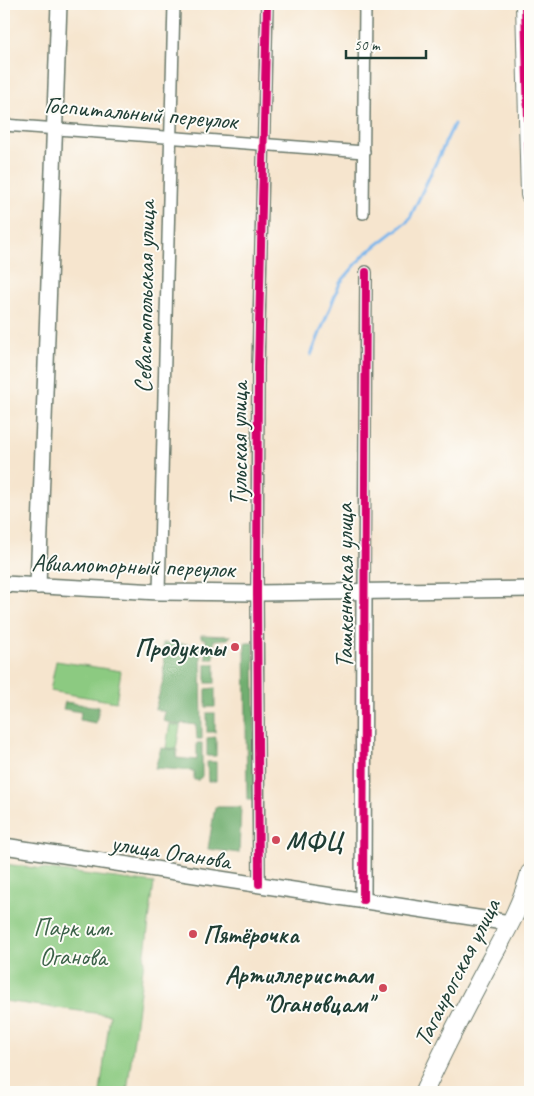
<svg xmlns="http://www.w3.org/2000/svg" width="534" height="1096" viewBox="0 0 534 1096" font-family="Caveat,sans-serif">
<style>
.green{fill:#8cca81;stroke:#56845a}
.forest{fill:#71ae6f;stroke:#487652}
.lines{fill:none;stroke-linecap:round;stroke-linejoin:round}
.stream{stroke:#7ab6ec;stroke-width:3}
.street-casing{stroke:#6a786a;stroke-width:14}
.secondary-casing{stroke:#6a786a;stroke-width:18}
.primary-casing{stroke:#6a786a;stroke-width:20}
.street{stroke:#fff;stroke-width:11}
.secondary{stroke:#fff;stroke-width:15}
.primary{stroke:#fff;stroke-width:18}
.cycleway-casing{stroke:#fdfcf7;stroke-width:11}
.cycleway{stroke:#d6006c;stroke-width:8}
.poi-dot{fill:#d1495b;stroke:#fdfcf7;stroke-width:2}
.labels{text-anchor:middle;stroke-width:4;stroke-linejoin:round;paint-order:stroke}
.street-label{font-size:25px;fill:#1f3d34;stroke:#fdfcf7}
.poi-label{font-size:25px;font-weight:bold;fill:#1f3d34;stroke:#fdfcf7;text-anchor:end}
.park-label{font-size:25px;fill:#3a6047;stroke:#fdfcf7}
</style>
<rect width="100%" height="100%" fill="#fdfcf7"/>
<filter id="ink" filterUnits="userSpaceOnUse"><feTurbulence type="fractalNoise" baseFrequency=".02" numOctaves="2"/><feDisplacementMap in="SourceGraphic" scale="10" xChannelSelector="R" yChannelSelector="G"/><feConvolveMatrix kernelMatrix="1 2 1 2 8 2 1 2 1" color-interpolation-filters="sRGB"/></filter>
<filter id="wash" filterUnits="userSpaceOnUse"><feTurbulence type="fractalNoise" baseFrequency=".0096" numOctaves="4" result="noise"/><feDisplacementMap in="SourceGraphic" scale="20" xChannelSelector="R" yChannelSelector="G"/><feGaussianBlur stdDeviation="1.12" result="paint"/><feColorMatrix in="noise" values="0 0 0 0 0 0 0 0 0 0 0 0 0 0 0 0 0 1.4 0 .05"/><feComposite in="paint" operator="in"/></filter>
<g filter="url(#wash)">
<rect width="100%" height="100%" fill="#f6e5ce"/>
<g class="green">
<polygon points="56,661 121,671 116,702 50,691"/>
<polygon points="170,724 180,726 176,749 166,748"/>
<polygon points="4,864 154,883 127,1092 100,1092 110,1015 4,1001"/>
</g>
<g class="forest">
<polygon points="201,635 231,636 228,639 214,640 214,659 206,659 206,639 201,638"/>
<polygon points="163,643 201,645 202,739 197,739 196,725 182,723 181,725 163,721 165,712 155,709 164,677"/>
<polygon points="245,643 254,643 256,800 247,800"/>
<rect x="206" y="664" width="9" height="19"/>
<polygon points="215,688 215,707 206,707 206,689"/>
<polygon points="65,702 99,707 96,723 80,720 81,712 63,709"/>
<rect x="207" y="713" width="8" height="19"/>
<polygon points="216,737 216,756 207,756 207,738"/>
<polygon points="197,743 202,743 202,776 199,780 194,780 194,771 155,768 161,748 177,750 176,758 197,760"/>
<polygon points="207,762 216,762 216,781 208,781"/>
<polygon points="215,807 241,807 239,853 208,849"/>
</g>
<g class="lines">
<polyline class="stream" points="311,355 340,283 364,255 409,220 454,124"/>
</g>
</g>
<g filter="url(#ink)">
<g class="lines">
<g class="street-casing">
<g id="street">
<polyline points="4,125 364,152"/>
<polyline points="363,213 365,4"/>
<polyline points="159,592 174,4"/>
<polyline points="364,593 366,272"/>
<polyline points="259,884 257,593 258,367 267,4"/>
</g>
</g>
<g class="secondary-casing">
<g id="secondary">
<polyline points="4,584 159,592 257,593 530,589"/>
<polyline points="38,586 59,4"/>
<polyline points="4,846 510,923"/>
<polyline points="363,900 364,593"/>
</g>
</g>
<g class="primary-casing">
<g id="primary">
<polyline points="525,4 530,195"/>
<path d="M424,1092C444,1048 466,1006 489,963C504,935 522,905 530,873"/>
</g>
</g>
<use href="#street" class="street"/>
<use href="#secondary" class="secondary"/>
<use href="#primary" class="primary"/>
<g class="cycleway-casing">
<g id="cycleway">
<polyline points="525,4 530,195"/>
<polyline points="259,884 257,593 258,367 267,4"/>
<polyline points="363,900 366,272"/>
</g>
</g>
<use href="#cycleway" class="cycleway"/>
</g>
</g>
<g class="poi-dot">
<circle cx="235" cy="647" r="5"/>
<circle cx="276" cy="840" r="5"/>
<circle cx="193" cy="934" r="5"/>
<circle cx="383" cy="988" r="5"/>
</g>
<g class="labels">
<g class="street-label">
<text transform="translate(141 112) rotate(5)" y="9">Госпитальный переулок</text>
<text transform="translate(144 297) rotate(-89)" y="9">Севастопольская улица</text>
<text transform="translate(238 444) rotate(-90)" y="9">Тульская улица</text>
<text transform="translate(133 565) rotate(2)" y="9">Авиамоторный переулок</text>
<text transform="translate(344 586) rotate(-90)" y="9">Ташкентская улица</text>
<text transform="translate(171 851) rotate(9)" y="9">улица Оганова</text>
<text transform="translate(456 972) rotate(-63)" y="9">Таганрогская улица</text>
</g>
<g class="poi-label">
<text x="225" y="656">Продукты</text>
<text x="286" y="849" text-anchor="start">МФЦ</text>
<text x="203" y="943" text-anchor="start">Пятёрочка</text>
<text x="373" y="983">Артиллеристам<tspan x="373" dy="29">"Огановцам"</tspan></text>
</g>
<g class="park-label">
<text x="73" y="936">Парк им.<tspan x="73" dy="29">Оганова</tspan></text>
</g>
</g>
<rect width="534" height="1096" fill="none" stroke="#fdfcf7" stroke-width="20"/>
<path d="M346 50v8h80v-8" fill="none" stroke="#1f3d34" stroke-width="2.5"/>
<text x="354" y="50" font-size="15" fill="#1f3d34" stroke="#fdfcf7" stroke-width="4" paint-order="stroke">50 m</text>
</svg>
